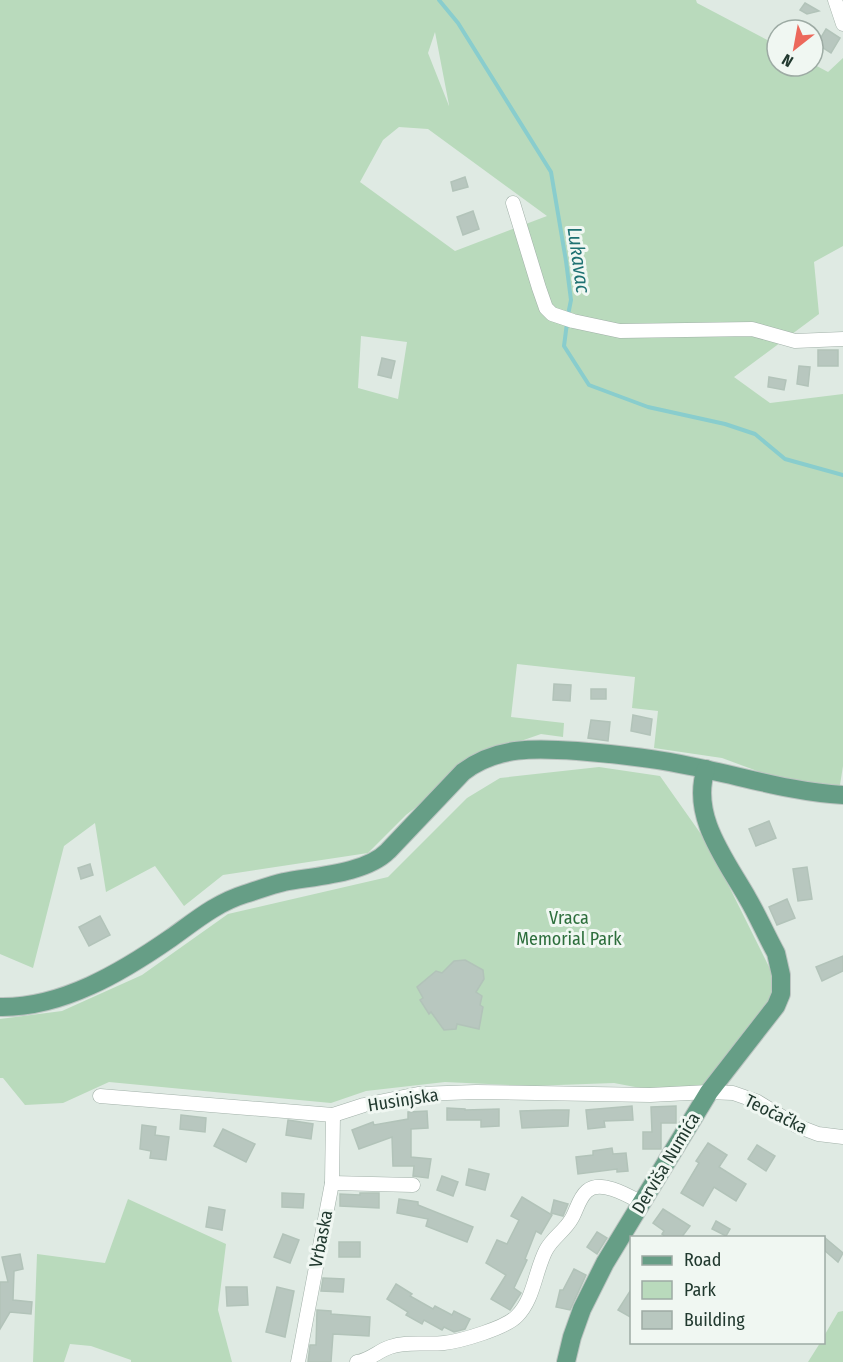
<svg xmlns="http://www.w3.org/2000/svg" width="843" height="1362" viewBox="0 0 843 1362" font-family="'Fira Sans Condensed',sans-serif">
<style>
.green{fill:#b9dabc;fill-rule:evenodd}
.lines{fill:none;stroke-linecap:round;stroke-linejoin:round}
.stream{stroke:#89cdcd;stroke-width:4}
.building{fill:#b8c7bf;stroke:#b2c3b9;stroke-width:1.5}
.minor-casing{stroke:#a2b1a9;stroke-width:15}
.major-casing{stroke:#bcc4c1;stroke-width:20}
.minor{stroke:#fff;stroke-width:14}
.major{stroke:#669e86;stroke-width:18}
.labels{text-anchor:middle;stroke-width:6;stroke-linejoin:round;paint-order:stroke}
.park-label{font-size:18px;fill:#2d6e3c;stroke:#f0f7f2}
.street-label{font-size:18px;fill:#21392f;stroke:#f0f7f2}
.water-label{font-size:20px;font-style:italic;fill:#1e7172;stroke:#f0f7f2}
</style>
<rect width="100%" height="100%" fill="#dfeae3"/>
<g class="green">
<path d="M0,0H696L697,3L777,45V66H813V64L828,72L843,58V246L814,262L819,314L734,377L770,403L843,394V766L839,791L784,781L722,758L654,748L658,711L632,708L635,677L517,664L511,717L564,723L563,737L541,734L484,754L406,815L368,853L223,875L184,906L155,866L106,892L95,823L64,846L33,968L0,954ZM435,32L449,105V106L428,53ZM399,127L428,129L547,216L455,251L360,182L383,140ZM361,336L407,342L398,399L358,388Z"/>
<polygon points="599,767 660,776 708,844 780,989 709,1101 614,1083 530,1086 445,1082 366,1091 331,1103 109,1082 63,1103 25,1105 3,1078 0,1078 0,1019 62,1011 142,975 228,914 388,877 467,798 500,778"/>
<polygon points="128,1199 226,1244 218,1310 232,1362 131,1362 131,1360 91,1346 70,1344 64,1362 33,1362 37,1254 105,1263"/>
<polygon points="843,1311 843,1362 808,1362 820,1343 824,1342 824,1336 838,1312"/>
</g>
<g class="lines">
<g class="stream">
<polyline points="439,0 458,23 551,172 566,261 571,300 568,315"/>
<polyline points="567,323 564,346 589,385 648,407 725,424 755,434 785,459 843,475"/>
</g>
</g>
<g class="building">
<polygon points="805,3 819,11 807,14 800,10"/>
<polygon points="826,29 840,38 831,53 817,44"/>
<polygon points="465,177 468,187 453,191 451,182"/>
<polygon points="473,211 479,229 463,235 457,217"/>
<rect x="818" y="350" width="20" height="16"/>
<polygon points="382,358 395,361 391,378 378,375"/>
<polygon points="799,366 810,367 808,386 797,384"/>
<polygon points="769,377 786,380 784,390 768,387"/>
<polygon points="554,684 571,685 570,701 553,700"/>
<rect x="591" y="689" width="15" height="10"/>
<polygon points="633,715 652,719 650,735 631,731"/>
<polygon points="591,720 610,722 608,741 588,738"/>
<polygon points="769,821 776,838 756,846 749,829"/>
<polygon points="90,864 93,875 81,879 78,868"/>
<polygon points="807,867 812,899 798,901 793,869"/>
<polygon points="787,899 795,918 777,925 769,907"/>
<polygon points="100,916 110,935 89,946 79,927"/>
<polygon points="843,956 843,971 822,981 816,967"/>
<polygon points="465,960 483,970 484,979 476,992 482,996 480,1005 483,1007 479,1029 457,1024 456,1029 444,1030 431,1012 429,1014 420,1000 423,998 417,987 436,971 442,973 454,961"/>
<polygon points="632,1106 633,1120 604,1121 605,1127 588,1129 586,1110"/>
<polygon points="676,1106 676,1123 661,1123 661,1149 643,1149 643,1132 652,1132 651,1107"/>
<polygon points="447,1108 465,1109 465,1110 499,1109 499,1126 481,1127 481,1120 447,1120"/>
<polygon points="553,1110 569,1110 568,1126 522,1128 520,1111"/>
<polygon points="427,1111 428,1128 411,1129 411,1157 431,1159 428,1178 413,1176 414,1166 393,1166 392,1137 359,1149 352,1130 373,1122 374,1125 408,1119 408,1112"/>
<polygon points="181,1115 206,1118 205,1132 180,1129"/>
<polygon points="288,1120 313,1124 311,1139 286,1135"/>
<polygon points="142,1125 156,1127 155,1135 169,1137 166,1160 150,1158 151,1151 140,1149"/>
<polygon points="223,1129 255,1144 246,1162 214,1146"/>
<polygon points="708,1143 727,1155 719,1167 746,1184 736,1201 714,1187 703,1206 681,1193 699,1163 696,1161"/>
<polygon points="757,1145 775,1156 766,1171 748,1159"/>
<polygon points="612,1148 613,1154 626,1153 628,1171 617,1172 617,1169 578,1174 576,1157 593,1155 593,1151"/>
<polygon points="469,1169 489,1174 485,1190 466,1185"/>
<polygon points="442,1176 458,1182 453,1196 437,1190"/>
<polygon points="282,1193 304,1194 303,1208 282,1207"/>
<polygon points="360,1193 379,1193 379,1208 340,1206 340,1194 360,1195"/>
<polygon points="522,1197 552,1215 541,1234 536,1231 525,1259 527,1260 514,1288 521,1293 510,1310 491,1299 506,1275 486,1263 497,1240 507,1244 519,1220 511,1216"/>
<polygon points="399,1199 418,1202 418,1205 473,1227 467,1242 426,1226 428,1219 397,1213"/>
<polygon points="554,1200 568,1204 563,1216 551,1213"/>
<polygon points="209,1207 225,1210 222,1230 206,1227"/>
<polygon points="663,1209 690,1226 681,1238 667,1238 662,1234 664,1231 653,1223"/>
<polygon points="716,1221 730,1229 726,1236 712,1229"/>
<polygon points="597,1232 607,1238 597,1254 587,1247"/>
<polygon points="283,1234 299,1240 290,1263 274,1257"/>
<polygon points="824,1237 843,1253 838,1262 824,1250"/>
<rect x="339" y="1242" width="21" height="15"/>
<polygon points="20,1254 23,1269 14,1271 13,1300 32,1302 31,1314 10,1312 0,1329 0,1282 8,1282 2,1257"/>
<polygon points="574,1269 586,1275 570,1310 556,1307 560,1290 563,1290"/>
<polygon points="323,1278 344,1279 343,1292 321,1291"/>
<polygon points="396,1284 412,1294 410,1296 433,1309 435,1306 452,1315 454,1311 470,1319 465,1329 454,1332 444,1327 442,1330 424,1320 422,1324 406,1315 408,1312 387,1299"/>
<polygon points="226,1287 247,1287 248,1305 227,1306"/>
<polygon points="277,1287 294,1291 285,1337 266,1332"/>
<polygon points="632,1288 632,1318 618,1310"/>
<polygon points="317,1310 331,1311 331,1314 370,1317 369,1336 333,1334 331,1362 308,1362 310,1345 316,1345"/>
</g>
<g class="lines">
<g class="minor-casing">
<g id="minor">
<polyline points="835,0 843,24"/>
<polyline points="513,203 539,288 546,308 552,314 573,321 620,331 752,329 795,341 843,339"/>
<polyline points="100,1096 333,1115 364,1105 418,1094 476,1092 650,1095 709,1092 733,1093 756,1101 797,1126 818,1134 843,1137"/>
<polyline points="332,1183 413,1185"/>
<polyline points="298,1362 332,1183 333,1115"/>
<path d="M357,1362C370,1360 378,1351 390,1347C407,1341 426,1345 444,1343C461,1341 506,1328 517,1316C534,1299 535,1271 546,1250C553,1237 565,1231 572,1218C577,1209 579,1198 587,1191C601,1179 629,1196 642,1203"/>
</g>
</g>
<g class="major-casing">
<g id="major">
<path d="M0,1007C62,1008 122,972 171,938C195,921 216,903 245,894C258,890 271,885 284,882C315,876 365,874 388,851L463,772C497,746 537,748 577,751C615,754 653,758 690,766C741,776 791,792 843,795"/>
<path d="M566,1362L572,1337L582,1309L605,1263L709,1092L776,1006L781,994V975L776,953C766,935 758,916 748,899C726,860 690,816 706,769"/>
</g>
</g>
<use href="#minor" class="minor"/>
<use href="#major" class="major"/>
</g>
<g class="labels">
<g class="park-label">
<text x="569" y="924">Vraca<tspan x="569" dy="21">Memorial Park</tspan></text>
</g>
<g class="street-label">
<text transform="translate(403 1100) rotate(-9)" y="6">Husinjska</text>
<text transform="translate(776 1114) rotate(26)" y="6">Teočačka</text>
<text transform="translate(666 1163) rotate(-59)" y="6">Derviša Numića</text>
<text transform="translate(321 1239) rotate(-79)" y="6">Vrbaska</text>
</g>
<g class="water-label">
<text transform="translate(579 260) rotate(82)" y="7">Lukavac</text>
</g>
</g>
<rect x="630" y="1236" width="195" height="108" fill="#f0f7f2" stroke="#9daba4" stroke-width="1.5"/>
<rect x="642" y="1256" width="30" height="9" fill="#669e86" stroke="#9daba4" stroke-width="1.5"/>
<text x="684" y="1266" font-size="18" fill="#21392f">Road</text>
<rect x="642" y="1281" width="30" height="18" fill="#b9dabc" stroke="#9daba4" stroke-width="1.5"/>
<text x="684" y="1296" font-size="18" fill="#21392f">Park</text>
<rect x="642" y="1311" width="30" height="18" fill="#b8c7bf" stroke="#9daba4" stroke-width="1.5"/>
<text x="684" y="1326" font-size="18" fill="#21392f">Building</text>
<g transform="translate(795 48) rotate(211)"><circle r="28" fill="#f0f7f2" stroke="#9daba4" stroke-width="1.5"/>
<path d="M0-4.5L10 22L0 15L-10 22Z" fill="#ec685b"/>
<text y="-9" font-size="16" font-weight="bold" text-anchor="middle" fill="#21392f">N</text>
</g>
</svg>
